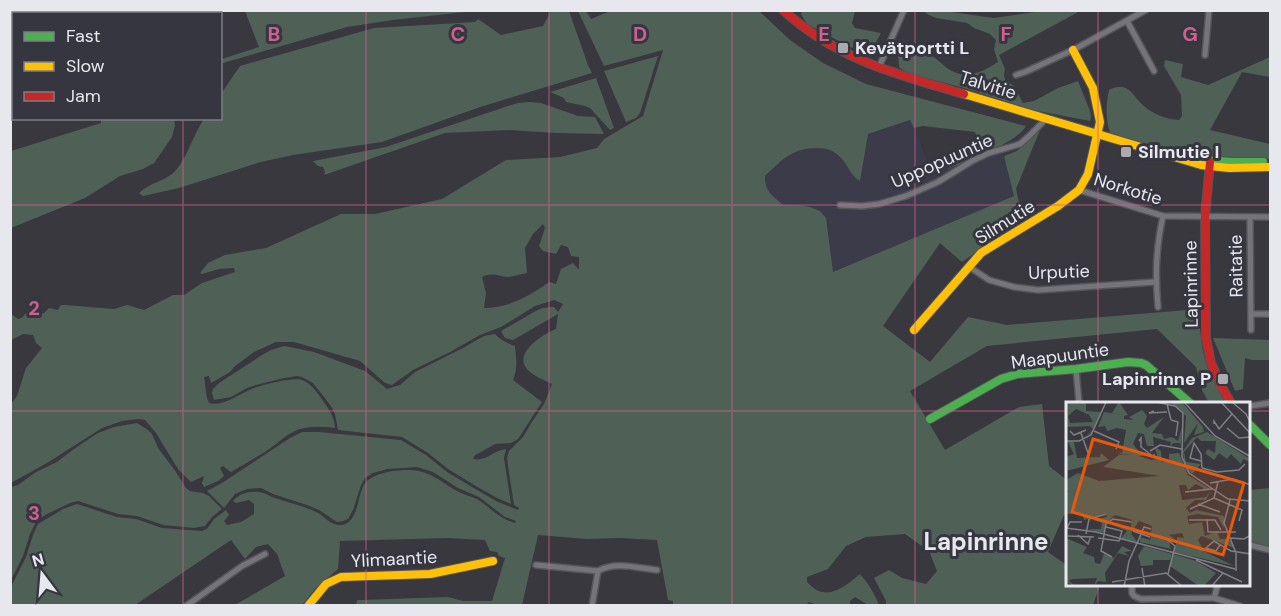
<svg xmlns="http://www.w3.org/2000/svg" width="1281" height="616" viewBox="0 0 1281 616" font-family="'DM Sans',sans-serif">
<style>
.built{fill:#3b3b4a}
.green{fill:#4f6156;fill-rule:evenodd}
.lines{fill:none;stroke-linecap:round;stroke-linejoin:round}
.street-casing{stroke:#54545a;stroke-width:8}
.fast-casing{stroke:#54545a;stroke-width:10}
.slow-casing{stroke:#54545a;stroke-width:10}
.jam-casing{stroke:#54545a;stroke-width:10}
.street{stroke:#74747a;stroke-width:5}
.fast{stroke:#4caf50;stroke-width:8}
.slow{stroke:#ffc107;stroke-width:8}
.jam{stroke:#c62828;stroke-width:8}
.grid{fill:none;stroke:#cf608e;stroke-width:1.5;stroke-opacity:0.55}
.poi-dot{fill:#aaaab0;stroke:#363640;stroke-width:2}
.labels{text-anchor:middle;stroke-width:6;stroke-linejoin:round;paint-order:stroke}
.poi-label{font-size:18px;font-weight:bold;fill:#e7e7ee;stroke:#363640;text-anchor:start}
.street-label{font-size:18px;fill:#e7e7ee;stroke:#363640}
.district-label{font-size:24px;font-weight:bold;fill:#e7e7ee;stroke:#363640}
.inset-road{fill:none;stroke:#7e7e84;stroke-width:1.5}
.view{fill:#e8590c;fill-opacity:0.15;stroke:#e8590c;stroke-width:3}
.inset-edge{fill:none;stroke:#e7e7ee;stroke-width:3}
.grid-label{font-size:20px;text-anchor:middle;font-weight:bold;fill:#cf608e;stroke:#363640;stroke-width:6;stroke-linejoin:round;paint-order:stroke}
</style>
<rect width="100%" height="100%" fill="#38383e"/>
<polygon class="built" points="911,120 933,175 995,148 1004,156 1014,196 833,272 799,205 783,205 771,195 765,185 765,176 778,164 794,152 805,148 828,148 842,160 855,178 868,134"/>
<g class="green">
<polygon points="10,11 31,11 50,13 14,14 13,50 11,48"/>
<polygon points="245,11 474,11 393,20 347,27 223,63 222,59 259,47"/>
<path d="M551,11H569L588,65L592,73L480,107L382,142L293,155L261,162L179,188L143,196L139,193C150,182 167,181 176,170C189,154 193,135 204,119L220,118L221,94L240,66L374,28L475,22L478,19L501,35L543,26Z"/>
<path d="M578,11H586L591,19L610,11H759L790,40L823,63L866,84L1026,126C1017,143 967,161 948,169L951,156L979,142L975,132L923,126L914,128L910,120L868,134L860,181C851,176 848,166 842,159C834,151 829,148 817,148C792,148 782,160 765,176C764,191 773,196 783,205H799L810,207L820,211L826,218L833,272L1014,196L1004,156L1017,151L1040,130L1016,189L1023,220L962,262L940,243L883,326L930,362L968,317L1007,325L1199,309C1200,331 1201,355 1211,375C1215,383 1221,391 1226,399L1220,403H1209L1202,390L1196,367L1157,329L987,346L910,391L945,450L1019,407L1042,404L1049,466L1068,481V515H1064L1048,552L1068,566V584L1094,585L1099,588L1093,605H886V601L874,578L889,570L902,578L926,584L937,571L929,551L905,534L866,537L846,546L828,569L807,577V582C810,585 815,590 819,591C834,597 849,583 860,574C868,583 875,594 879,605H868L855,597L850,601V606L818,605L808,602L807,606L673,605V601L668,600L657,540L620,538L587,539L538,535L522,605H356L357,600H362L448,597L463,601H492L505,558L499,556L497,552L490,551L485,540L447,538L340,541L338,569L315,589L302,605H235L285,576L277,554L268,544L256,547L245,559L231,540L135,605L79,606L78,604L69,606L11,605V587L26,557L33,535L38,524L63,509L77,504L117,517L136,519L162,528L202,531L207,529L214,519L226,510L229,515L224,521L227,525L241,522L254,514V504L249,500L236,503L233,501C239,494 248,491 258,492C264,492 269,496 275,498C289,503 305,506 318,513C325,517 330,524 338,525C360,527 356,493 366,482C376,471 406,468 419,471C433,474 443,483 455,490C462,494 470,496 477,499C491,508 498,518 515,523L516,521L505,517L479,497L458,488L433,472L417,467L387,469L373,473L365,478L361,485L353,510L348,519L343,521L337,522L319,510L307,505L273,494L261,488L247,489L235,494L224,508L207,491L222,483L290,438L302,432H319L401,440L426,455L447,472L472,487L496,501L518,510L519,508L514,505L507,459L509,451L523,437L532,422L544,404L552,384C544,380 533,376 527,369C513,353 543,334 556,329L558,314L513,340L505,338L501,331C508,327 515,323 522,319C535,312 538,307 554,307L558,312L563,304L554,300L535,306L501,327L480,335L450,352L413,370L392,385L385,383L360,361L294,342H276L254,352L235,366L230,372L211,383L209,376L204,377C206,386 205,395 209,403C224,407 238,394 252,389C260,385 295,377 302,380C309,382 315,390 319,395C327,407 334,414 335,428C325,427 315,426 305,428C291,430 283,439 272,447C259,456 245,464 231,472L223,466L220,468L224,476L218,481L204,487L202,483L204,476L191,482L178,469L156,433L145,420L139,419L122,421L102,428L47,463L11,483V404L17,396L26,368L42,348L36,343L33,335L23,334L11,340L10,313L18,319L22,318L25,314L35,311L41,314L44,313L49,308L58,310C61,307 57,305 65,305L114,309L127,305L144,310L173,295H184L202,283L235,272L234,268L219,269L202,274L200,273L208,263L225,255L266,248L341,214H375L442,199L506,160L560,157L597,148L604,139L643,116L663,50L604,66ZM543,224L545,228L539,246L543,251L556,254L561,245L568,247L571,256L579,257V270L573,263L561,269L556,284L549,282C530,296 508,308 484,308L486,293L482,277C493,272 497,276 507,277C513,277 521,274 527,273L525,248L533,234Z"/>
<polygon points="802,11 855,11 852,23 855,28 881,33 871,52 850,47 807,24 801,14"/>
<path d="M923,11H944L994,18L1041,11H1080L999,55L1005,69L1004,75L1005,80L1014,86L1023,103L1034,101L1058,88L1078,81L1090,111L1091,116L1090,121L1033,110L964,88L907,73L899,67L898,54C902,52 906,52 912,51C941,48 943,82 976,73C984,71 991,66 998,62L994,49L996,40L990,34L974,28L967,23L936,18L929,15Z"/>
<polygon points="658,56 640,113 636,118 626,122 604,71"/>
<path d="M1270,57V77L1242,72L1210,130L1270,144V159L1187,155L1111,134C1105,122 1106,103 1109,90C1113,88 1118,86 1123,87C1132,89 1137,101 1144,106C1154,115 1166,119 1179,120L1182,116L1181,95L1164,66L1165,60L1183,64L1181,77L1208,85Z"/>
<polygon points="596,78 614,128 610,130 590,108 585,106 566,102 564,98 550,92"/>
<polygon points="530,102 541,103 578,116 595,117 604,134 556,133 509,130 445,133 324,175 325,172 323,167 318,166 313,161 386,147 508,106 518,103"/>
<polygon points="101,119 174,119 175,125 172,137 154,163 143,169 120,176 85,198 11,228 11,151 101,123"/>
<path d="M495,334C500,340 507,343 515,346C516,357 518,369 513,380L542,402L518,439L511,443L495,444L481,452L475,455L473,459C486,462 494,450 506,449L504,458L511,504L497,498L474,485L448,469L428,453L402,437L338,430L335,414L331,406L313,383L302,377L297,376L284,378L256,385L247,388L231,397L214,400L212,393L213,389L219,383L262,355L271,350L284,346L314,352L365,371L387,389L400,385L415,372L463,348L484,336Z"/>
<polygon points="1213,338 1270,340 1270,360 1252,360 1245,358 1243,389 1235,391"/>
<polygon points="137,423 148,430 152,434 158,448 176,472 186,488 190,491 203,493 209,496 222,509 212,517 205,526 194,528 163,525 137,516 118,514 78,501 70,503 45,515 36,522 30,534 23,556 11,580 11,487 18,485 36,472 57,462 74,449 98,433 114,427"/>
<polygon points="1270,488 1270,547 1250,541 1250,490"/>
</g>
<g class="lines">
<g class="street-casing">
<g id="street">
<polyline points="129,10 129,14"/>
<polyline points="201,10 202,14"/>
<polyline points="1127,21 1154,71"/>
<polyline points="1205,55 1209,10"/>
<polyline points="879,67 904,10"/>
<polyline points="1016,75 1025,72 1073,50 1146,10"/>
<polyline points="10,115 14,114"/>
<polyline points="1079,190 1163,216 1270,217"/>
<polyline points="840,205 862,206 879,204 906,196 938,182 972,161 989,153 1020,144 1028,137 1046,119"/>
<polyline points="1250,217 1251,330"/>
<polyline points="968,266 989,280 1014,287 1038,290 1155,282"/>
<path d="M1158,307C1155,274 1156,248 1163,216"/>
<polyline points="1251,314 1270,314"/>
<polyline points="1076,369 1079,403"/>
<polyline points="1250,406 1270,403"/>
<polyline points="1250,545 1270,550"/>
<polyline points="536,565 598,571"/>
<polyline points="1132,584 1132,593 1134,596 1141,599 1214,598 1218,584"/>
<polyline points="1214,598 1240,606"/>
<polyline points="186,606 242,566 265,554"/>
<path d="M592,606L598,571C615,561 638,568 657,570"/>
</g>
</g>
<g class="fast-casing">
<g id="fast">
<polyline points="1207,160 1231,162 1263,162"/>
<polyline points="930,419 1001,379 1017,374 1076,369 1128,362 1141,363 1146,365 1190,403"/>
<polyline points="1250,425 1270,445"/>
</g>
</g>
<g class="slow-casing">
<g id="slow">
<polyline points="964,94 1201,165 1229,168 1270,167"/>
<polyline points="914,330 981,253 1058,206 1079,190 1088,174 1100,122 1093,88 1073,50"/>
<polyline points="308,606 326,584 341,577 430,574 493,561"/>
</g>
</g>
<g class="jam-casing">
<g id="jam">
<path d="M783,10C838,60 896,74 964,94"/>
<polyline points="1210,162 1205,217 1206,338 1211,363 1221,386 1231,403"/>
</g>
</g>
<use href="#street" class="street"/>
<use href="#fast" class="fast"/>
<use href="#slow" class="slow"/>
<use href="#jam" class="jam"/>
</g>
<path class="grid" d="M183,10V14M366,10V606M549,10V606M732,10V606M915,10V606M1098,10V403M183,118V606M10,205H1270M10,411H1068M1250,411H1270M1098,584V606"/>
<g class="poi-dot">
<rect x="837" y="42" width="12" height="12" rx="3"/>
<rect x="1120" y="146" width="12" height="12" rx="3"/>
<rect x="1217" y="373" width="12" height="12" rx="3"/>
</g>
<g class="labels">
<g class="poi-label">
<text x="855" y="54">Kevätportti L</text>
<text x="1138" y="158">Silmutie I</text>
<text x="1211" y="385" text-anchor="end">Lapinrinne P</text>
</g>
<g class="street-label">
<text transform="translate(988 85) rotate(17)" y="6">Talvitie</text>
<text transform="translate(942 161) rotate(-24)" y="6">Uppopuuntie</text>
<text transform="translate(1128 189) rotate(17)" y="6">Norkotie</text>
<text transform="translate(1005 222) rotate(-32)" y="6">Silmutie</text>
<text transform="translate(1236 266) rotate(-91)" y="6">Raitatie</text>
<text transform="translate(1059 272) rotate(-2)" y="6">Urputie</text>
<text transform="translate(1191 284) rotate(-91)" y="6">Lapinrinne</text>
<text transform="translate(1060 356) rotate(-8)" y="6">Maapuuntie</text>
<text transform="translate(394 559) rotate(-3)" y="6">Ylimaantie</text>
</g>
<g class="district-label">
<text x="986" y="550">Lapinrinne</text>
</g>
</g>
<g transform="translate(1066 402)">
<rect width="184" height="184" fill="#38383e"/>
<path d="M0,0H20V9L35,10L25,31L20,35L27,27L24,24L0,25ZM10,7L23,13L27,20L4,21L2,14ZM53,0L62,13L58,14V17L67,18L63,15L76,8L81,14L78,22L81,26L98,15L86,31L96,32L98,37L106,35L112,39L117,22L114,47V41H107L104,45L105,40L87,35L88,44H81L78,32L72,31L67,42L74,51L84,53L73,54L85,58L92,57L89,45L95,49L96,60L103,58V52L113,51L122,73L144,87L133,89L138,86L130,82L122,88L120,83H113L116,98L140,95L145,88L140,98H129L120,106L124,111L130,108L158,114V126L152,115L132,112L121,114L123,122L136,120L139,134L151,129L154,137H163L168,146L135,134L132,138L138,149L168,164L108,150L111,138V135L118,136L116,131L103,133L110,138L102,136L105,147L74,140V135L84,138L86,124L73,119L65,131L71,140L55,136L61,129L41,121L65,125L66,118L49,113L40,121L38,131L22,127H35L36,121L27,118L41,115L40,111L18,118L16,111L0,112V91L4,89L0,90V78L12,71L33,79L94,74L37,65L53,53H68L51,52L56,51L60,28L51,26L41,29L39,24L32,25L38,10L57,13L46,11ZM104,0H116L137,25L138,30L128,33L132,21L118,41L120,14ZM141,30L184,57V60L177,57L175,62L165,52L161,57L153,51L148,58L139,51L142,47L149,51L150,39H135L131,35L118,50L120,60L135,62L126,72L118,62L117,49L126,36ZM2,40H8L11,56L34,55L35,51L43,58L0,69V55L8,52ZM0,136L21,145L17,151L28,155L29,161L34,162L38,152L48,156L56,144L66,149L58,150L63,154L52,151L39,171L40,180L32,179L28,184L31,176L6,177L3,179L9,184L0,180ZM78,144L106,152L104,158H87V163L75,164L72,154ZM107,152L130,159L150,171L138,184H133L104,164Z" fill="#4f6156" fill-rule="evenodd"/>
<path class="inset-road" d="M90,0L109,4L117,11L116,55L123,71L162,97L185,99M118,0L149,34L185,55M155,0L185,32M166,0L180,12L185,22M101,2L105,18L112,20L110,34M88,9L83,11L101,10M148,22V19L153,27L166,12M161,26L173,36L185,35M4,29L8,33L20,28M28,29L53,40L50,47M15,31L22,51M0,39H13L25,33L40,0M73,39L75,36V45L88,55V52M84,49L94,43L116,47M135,59L124,56L128,41L135,52L136,66M136,66L151,70L173,68L179,62M144,81L167,77L185,83M119,90L146,87M148,96L176,108L173,119M164,98L158,121L170,151V169M132,102L154,110M124,107L148,96L152,80M141,117L142,130H170M123,118H149L155,128M0,126L30,130L169,167M1,126L4,120H16M67,129L84,135M20,132L23,117L40,112M12,133L22,142L25,134M2,134L28,135M32,136L53,139L56,129L40,125M99,136L109,144L102,172M164,136L178,137L185,133M154,143L150,149L140,146L148,139L149,140L165,149L185,152M46,155L35,149L40,122L47,117L66,120M130,158L176,180M76,166L79,185M46,180L100,171L117,185M58,185L63,159L76,130L78,125L85,127M145,185L157,171"/>
<path class="view" d="M27,37L178,81L157,153L6,110Z"/>
<rect width="184" height="184" class="inset-edge"/>
</g>
<g class="grid-label">
<text x="274" y="41">B</text>
<text x="458" y="41">C</text>
<text x="640" y="41">D</text>
<text x="824" y="41">E</text>
<text x="1006" y="41">F</text>
<text x="1190" y="41">G</text>
<text x="34" y="315">2</text>
<text x="34" y="520">3</text>
</g>
<rect width="1281" height="616" fill="none" stroke="#e7e7ee" stroke-width="24"/>
<rect x="12" y="12" width="210" height="108" fill="#363640" stroke="#7d7d86" stroke-width="1.5"/>
<rect x="24" y="32" width="30" height="9" fill="#4caf50" stroke="#7d7d86" stroke-width="1.5"/>
<text x="66" y="42" font-size="18" fill="#e7e7ee">Fast</text>
<rect x="24" y="62" width="30" height="9" fill="#ffc107" stroke="#7d7d86" stroke-width="1.5"/>
<text x="66" y="72" font-size="18" fill="#e7e7ee">Slow</text>
<rect x="24" y="92" width="30" height="9" fill="#c62828" stroke="#7d7d86" stroke-width="1.5"/>
<text x="66" y="102" font-size="18" fill="#e7e7ee">Jam</text>
<g transform="translate(42 574) rotate(344)" stroke="#363640" stroke-width="4.5" paint-order="stroke">
<path d="M0-4.5L10 22L0 15L-10 22Z" fill="#e7e7ee"/>
<text y="-9" font-size="16" font-weight="bold" text-anchor="middle" fill="#e7e7ee">N</text>
</g>
</svg>
